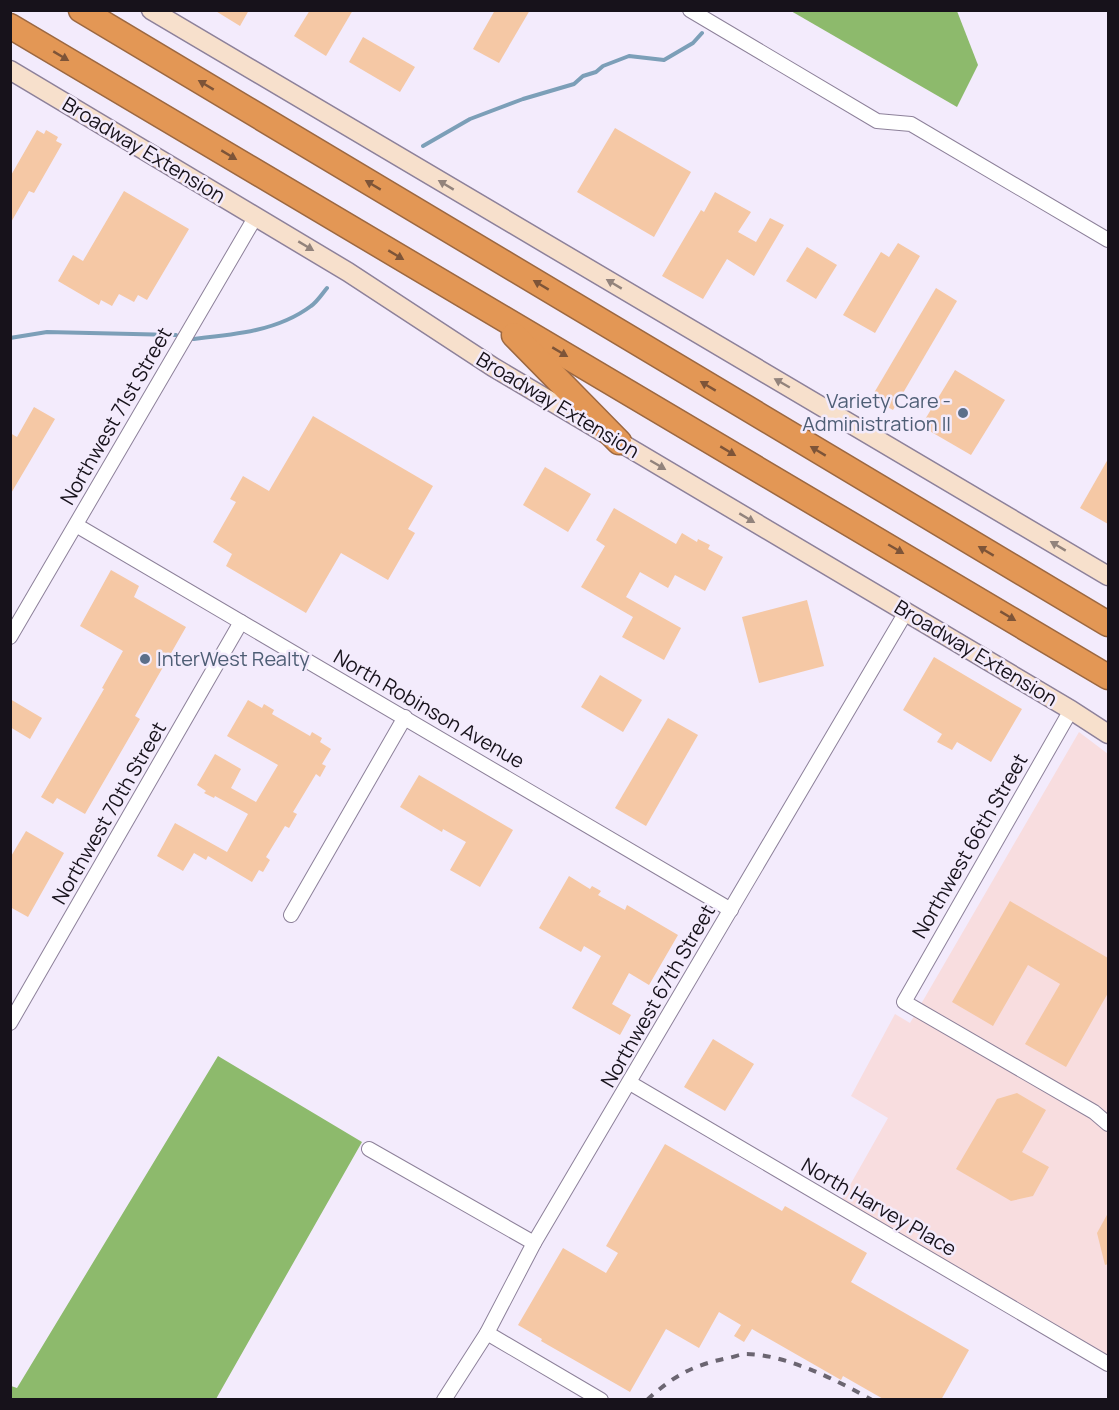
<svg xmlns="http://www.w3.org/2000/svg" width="1119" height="1410" viewBox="0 0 1119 1410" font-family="Manrope,sans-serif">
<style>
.commercial{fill:#f8dddf}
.forest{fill:#8dba6c}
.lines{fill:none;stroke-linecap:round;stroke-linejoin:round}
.stream{stroke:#7c9fb8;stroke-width:4}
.building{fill:#f5c8a5}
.minor-casing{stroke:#8d819a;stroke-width:16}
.secondary-casing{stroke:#8d819a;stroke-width:21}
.motorway-casing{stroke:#9c6841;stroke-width:27}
.minor{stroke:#fff;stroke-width:14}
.secondary{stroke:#f7e0cc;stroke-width:18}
.motorway{stroke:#e39755;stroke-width:24}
.rail{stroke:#6b6571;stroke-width:4;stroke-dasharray:8 8;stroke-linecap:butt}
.oneway{fill:#7d5438}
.oneway2{fill:#92837c}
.service-dot{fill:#5c6f8a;stroke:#f3ebfc;stroke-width:2}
.labels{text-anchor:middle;stroke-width:5;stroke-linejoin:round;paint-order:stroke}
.street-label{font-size:20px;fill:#17121b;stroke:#f3ebfc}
.service-label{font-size:20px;fill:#4e5e75;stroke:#f3ebfc;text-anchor:end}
</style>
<rect width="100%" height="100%" fill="#f3ebfc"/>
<polygon class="commercial" points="1079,732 1108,754 1108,1357 841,1201 888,1118 851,1096 895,1014 910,1023"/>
<g class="forest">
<polygon points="791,11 957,11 978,65 957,107"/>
<polygon points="218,1056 362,1142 216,1399 11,1399 11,1386 17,1388"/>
</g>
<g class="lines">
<g class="stream">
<polyline points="423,146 470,119 523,99 574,84 583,76 596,72 603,66 629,56 664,60 693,43 702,33"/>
<polyline points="10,338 47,332 176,335"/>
<path d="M193,339C233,335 278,331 311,306C317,302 322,294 327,288"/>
</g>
</g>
<g class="building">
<polygon points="214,10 249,10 240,26"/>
<polygon points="310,10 353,10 326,56 294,36"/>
<polygon points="495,10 530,10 499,63 473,49"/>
<polygon points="363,37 415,67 400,92 349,62"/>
<polygon points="615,128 691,172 654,237 577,192"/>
<polygon points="37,130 44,134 46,130 58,137 56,141 62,144 34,193 29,191 10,224 10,177"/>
<polygon points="124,191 189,229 147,300 138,295 134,302 119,294 112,306 101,300 99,305 58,281 73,255 83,261"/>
<polygon points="715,192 751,212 738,232 756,242 770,218 784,225 754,276 727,259 703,299 662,276 701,210 704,212"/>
<polygon points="898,243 920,256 875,333 843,315 881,252 889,257"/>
<polygon points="807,247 837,265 816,299 786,281"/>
<polygon points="936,288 957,301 893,410 871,398"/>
<polygon points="955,370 1005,400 971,455 921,426"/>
<polygon points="34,407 55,419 10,495 10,433 17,437"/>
<polygon points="313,416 433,486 408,529 415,533 388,580 341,553 306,613 226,566 232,554 213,542 236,502 230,499 243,476 269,491"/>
<polygon points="1108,459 1108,524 1080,508"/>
<polygon points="545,467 591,494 568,532 523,505"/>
<polygon points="614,508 676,544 682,533 697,542 698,539 710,545 708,549 723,557 705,591 675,575 668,588 640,572 626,597 681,628 664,660 622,637 633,617 581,587 605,546 596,540"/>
<polygon points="111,570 139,586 134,597 186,627 135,716 140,719 85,814 57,798 53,804 41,797 104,689 102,688 123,651 80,626"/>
<polygon points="807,600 824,666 759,683 742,617"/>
<polygon points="934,657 1022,709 991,762 957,742 952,750 937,742 942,734 903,710"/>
<polygon points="600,675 642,700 623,732 581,707"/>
<polygon points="10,699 42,718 30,739 10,727"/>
<polygon points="248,700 262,708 264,704 274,710 272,714 310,736 312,732 322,738 320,742 331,749 322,764 326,766 320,777 316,774 293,812 297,814 289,828 285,826 266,857 270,860 263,872 259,870 252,882 208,856 206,860 194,853 183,871 157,856 175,823 227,852 248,814 215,796 214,798 204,793 206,791 197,785 215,754 241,769 231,788 256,802 278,765 227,736"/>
<polygon points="668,718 698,735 646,826 615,808"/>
<polygon points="419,775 513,830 480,887 450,870 466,842 443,829 442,832 400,807"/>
<polygon points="26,831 64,853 28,917 10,907 10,858"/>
<polygon points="569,876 590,889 592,886 601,891 598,895 625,910 627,905 678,935 649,985 629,973 612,1004 631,1015 620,1035 572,1008 601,956 584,946 581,952 539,928"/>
<polygon points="1010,901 1108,958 1108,993 1066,1067 1025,1044 1060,984 1028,965 993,1026 952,1002"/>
<polygon points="713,1039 754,1064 725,1111 684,1087"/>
<polygon points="1017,1093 1046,1110 1022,1152 1049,1167 1033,1196 1011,1201 956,1169 997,1099"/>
<polygon points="665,1144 782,1211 785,1206 867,1253 851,1282 969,1350 941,1400 885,1400 843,1376 841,1380 752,1329 744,1342 734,1336 741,1325 719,1312 699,1348 666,1329 630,1392 541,1341 542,1339 518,1325 563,1248 606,1273 618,1253 606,1246"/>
<polygon points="1108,1213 1108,1264 1105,1265 1097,1233"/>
</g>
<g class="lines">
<g class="minor-casing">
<g id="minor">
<polyline points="690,10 877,121 911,124 1108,240"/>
<polyline points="76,525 731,910"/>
<polyline points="10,637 256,216"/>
<polyline points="1071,710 904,1002 1094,1112 1108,1124"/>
<polyline points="291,915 405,717"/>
<polyline points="10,1023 241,622"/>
<polyline points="630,1083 1108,1364"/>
<polyline points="369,1149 534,1243"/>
<polyline points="487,1333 601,1400"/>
<polyline points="444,1400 487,1333 534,1243 906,612"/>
</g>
</g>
<g class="secondary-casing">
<g id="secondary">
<polyline points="151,10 1108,576"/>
<polyline points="10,70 348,272 493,367 1071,710 1108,734"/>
</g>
</g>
<g class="motorway-casing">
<g id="motorway">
<polyline points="81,10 1108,624"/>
<polyline points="10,26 1108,677"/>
<polyline points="514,335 619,442"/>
</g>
</g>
<use href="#minor" class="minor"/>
<use href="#secondary" class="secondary"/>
<use href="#motorway" class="motorway"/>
<path class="rail" d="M647,1400C673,1376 693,1365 728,1358C734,1357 741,1354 746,1354C785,1354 839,1381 872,1400"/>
</g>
<defs><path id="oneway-solid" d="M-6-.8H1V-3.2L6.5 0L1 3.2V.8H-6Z" transform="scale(1.5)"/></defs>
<g class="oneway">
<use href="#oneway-solid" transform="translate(61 56) rotate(31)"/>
<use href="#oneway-solid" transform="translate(206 85) rotate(-149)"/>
<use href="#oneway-solid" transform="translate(229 155) rotate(31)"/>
<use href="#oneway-solid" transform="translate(373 185) rotate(-149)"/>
<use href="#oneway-solid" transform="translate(396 255) rotate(31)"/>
<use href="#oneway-solid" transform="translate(541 285) rotate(-149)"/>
<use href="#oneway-solid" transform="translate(560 352) rotate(31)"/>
<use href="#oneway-solid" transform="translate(708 386) rotate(-149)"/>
<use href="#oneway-solid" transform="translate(728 451) rotate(31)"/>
<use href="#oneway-solid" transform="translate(818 451) rotate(-149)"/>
<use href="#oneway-solid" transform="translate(896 549) rotate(30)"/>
<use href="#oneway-solid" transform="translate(986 551) rotate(-149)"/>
<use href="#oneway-solid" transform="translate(1008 616) rotate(31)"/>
</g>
<g class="oneway2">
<use href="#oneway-solid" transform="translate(446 185) rotate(-149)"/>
<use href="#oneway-solid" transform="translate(306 246) rotate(31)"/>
<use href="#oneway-solid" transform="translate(614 284) rotate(-149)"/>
<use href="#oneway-solid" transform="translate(782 383) rotate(-150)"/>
<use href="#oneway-solid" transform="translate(658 465) rotate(30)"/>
<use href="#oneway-solid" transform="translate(747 518) rotate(31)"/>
<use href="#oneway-solid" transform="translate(1058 546) rotate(-149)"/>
</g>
<g class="service-dot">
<circle cx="963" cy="413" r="6"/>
<circle cx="145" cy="659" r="6"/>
</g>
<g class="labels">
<g class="street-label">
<text transform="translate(144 150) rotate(31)" y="7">Broadway Extension</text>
<text transform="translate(558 405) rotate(31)" y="7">Broadway Extension</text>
<text transform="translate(116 416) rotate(-60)" y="7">Northwest 71st Street</text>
<text transform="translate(976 653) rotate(31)" y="7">Broadway Extension</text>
<text transform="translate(429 709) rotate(30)" y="7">North Robinson Avenue</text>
<text transform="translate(109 813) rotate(-60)" y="7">Northwest 70th Street</text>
<text transform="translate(970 846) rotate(-60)" y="7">Northwest 66th Street</text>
<text transform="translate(658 996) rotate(-60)" y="7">Northwest 67th Street</text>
<text transform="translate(879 1207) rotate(30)" y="7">North Harvey Place</text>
</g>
<g class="service-label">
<text x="951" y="408">Variety Care -<tspan x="951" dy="23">Administration II</tspan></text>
<text x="157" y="666" text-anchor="start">InterWest Realty</text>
</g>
</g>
<rect width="1119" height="1410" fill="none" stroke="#17121b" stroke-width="24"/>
</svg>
